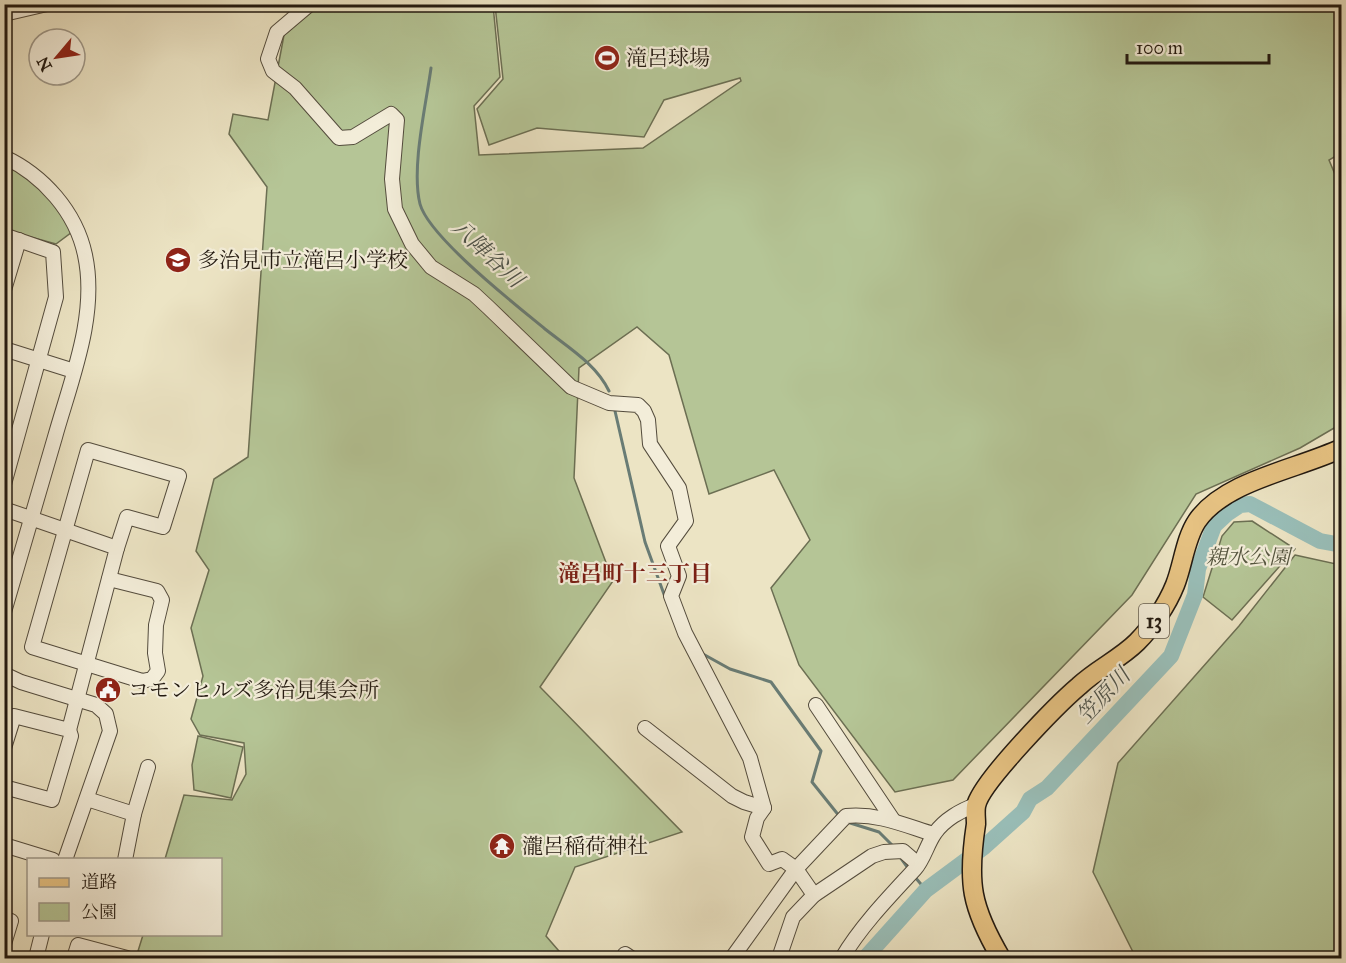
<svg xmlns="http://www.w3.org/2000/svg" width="1346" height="963" viewBox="0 0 1346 963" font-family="'IM FELL Great Primer','Noto Serif JP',serif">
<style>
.green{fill:#b5c596;stroke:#6c6f53;stroke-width:1.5}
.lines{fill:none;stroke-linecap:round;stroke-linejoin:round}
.stream{stroke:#697c75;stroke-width:3}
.river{stroke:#99beb8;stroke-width:16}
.minor-casing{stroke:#544c3d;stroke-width:16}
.major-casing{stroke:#221910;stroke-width:21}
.minor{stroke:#f3edd9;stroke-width:14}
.major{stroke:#e6c282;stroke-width:18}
.labels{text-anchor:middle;stroke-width:4.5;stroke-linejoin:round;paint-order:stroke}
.shield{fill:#f3edd9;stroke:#61594c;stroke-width:1.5}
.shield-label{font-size:20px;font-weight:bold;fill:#221910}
.poi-label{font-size:21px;fill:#221910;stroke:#f3edd9;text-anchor:start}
.park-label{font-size:21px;font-style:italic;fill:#55553f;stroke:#f3edd9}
.water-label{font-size:22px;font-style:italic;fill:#4c534b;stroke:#f3edd9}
.neighbourhood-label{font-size:22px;font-weight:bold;fill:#7a1f14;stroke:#f3edd9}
</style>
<rect width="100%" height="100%" fill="#ece4c4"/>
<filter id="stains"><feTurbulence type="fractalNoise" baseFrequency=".00333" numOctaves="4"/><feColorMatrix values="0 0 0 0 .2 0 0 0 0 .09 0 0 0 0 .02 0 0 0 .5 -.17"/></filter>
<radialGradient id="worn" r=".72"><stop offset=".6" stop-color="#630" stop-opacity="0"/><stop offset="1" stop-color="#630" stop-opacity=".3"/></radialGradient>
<g class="green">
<polygon points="320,5 493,5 500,77 474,106 479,155 643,148 741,81 740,78 664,100 644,137 537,128 489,145 477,109 503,79 495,5 1341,5 1341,153 1329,160 1342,191 1341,424 1300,448 1196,494 1132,595 953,780 895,792 799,665 771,588 810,540 774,470 709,494 669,355 637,327 579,368 574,478 613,581 540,687 682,832 575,867 546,936 565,958 157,958 138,951 143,935 220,934 220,860 165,859 184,795 232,800 246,774 244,743 200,735 191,719 203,676 191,628 209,570 196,551 214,479 248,457 267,187 229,134 233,114 268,120 284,35"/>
<polygon points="4,162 49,195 72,232 56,244 5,230"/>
<polygon points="1252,521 1295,549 1232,620 1203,597 1222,536 1234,522"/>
<polygon points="1295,555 1341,565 1341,958 1136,958 1093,872 1118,763 1239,626"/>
<polygon points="198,736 243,747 231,798 194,790 192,765"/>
</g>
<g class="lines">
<g class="stream">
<path d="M431,68C426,105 411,168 420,204C429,237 516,305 545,329C569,348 596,364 609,391"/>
<polyline points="615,411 645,542 665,597"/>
<polyline points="703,654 730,669 771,682 821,751 812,782 840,817"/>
<polyline points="847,822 879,832 893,846"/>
<polyline points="900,857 908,868"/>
<polyline points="914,876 926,890"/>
</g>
<polyline class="river" points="865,958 926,890 984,847 1023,812 1030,799 1047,788 1171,656 1195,595 1198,569 1214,526 1228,513 1240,505 1250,504 1320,541 1342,545"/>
<g class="minor-casing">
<g id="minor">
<polyline points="310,4 277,32 268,59 273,71 295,88 339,138 353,137 391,114 397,120 392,179 395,209 412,244 431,267 474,294 488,307 571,387 609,403 638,405 644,411 648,420 650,444 679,488 686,521 668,546 679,576 671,596 685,633 750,758 764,808 757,818 752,837 769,864 782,859 796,869 814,895"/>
<polyline points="4,14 47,4"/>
<path d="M4,157C43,175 76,212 85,255C98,315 71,380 55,437C38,495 21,554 4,612"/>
<polyline points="4,235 53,252 56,297 4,484"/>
<polyline points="4,290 19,240"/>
<polyline points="4,349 74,371"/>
<polyline points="4,509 117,548 69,730"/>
<polyline points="109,579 157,591 162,600 156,625 155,653 158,671 152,679 142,681 32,647 88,450 179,476 163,527 127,517 117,548"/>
<polyline points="4,674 21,682 96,705 106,714 110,731 65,860"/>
<polyline points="816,705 893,820"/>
<polyline points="645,728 732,796 744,802 764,808"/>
<polyline points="4,748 14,716 69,730 71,736 52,800 4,787"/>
<polyline points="87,799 134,814"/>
<polyline points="4,845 53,860"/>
<polyline points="125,860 134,814 148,767"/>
<polyline points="4,919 11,921 4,944"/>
<polyline points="625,954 631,958"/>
<polyline points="36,958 42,934"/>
<polyline points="74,958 78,945 127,958"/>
<path d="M732,958L796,869L846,816C878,813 904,825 933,834"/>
<polyline points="779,958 793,917 814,895 872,856 884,852 903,851 918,864"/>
<path d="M842,958C861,926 889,897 915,869C924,859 927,844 935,833C944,820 961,810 976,805"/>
</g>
</g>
<g class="major-casing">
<path id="major" d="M1001,958C971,907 967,883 976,824C976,818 975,812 976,806C980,783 1059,703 1079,686C1097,669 1120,659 1137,642C1152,627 1167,605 1175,585C1183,565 1185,539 1197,521C1225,480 1299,469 1342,448"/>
</g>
<use href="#minor" class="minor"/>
<use href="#major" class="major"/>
</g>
<defs>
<g id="stadium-disc" transform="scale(1.35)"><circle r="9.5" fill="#8f2418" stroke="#f3edd9"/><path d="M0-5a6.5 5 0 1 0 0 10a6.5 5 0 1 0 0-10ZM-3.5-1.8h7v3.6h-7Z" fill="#fff"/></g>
<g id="school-disc" transform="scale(1.35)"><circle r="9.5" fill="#8f2418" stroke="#f3edd9"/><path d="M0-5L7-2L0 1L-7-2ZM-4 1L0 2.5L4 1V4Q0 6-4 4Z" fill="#fff"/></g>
<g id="civic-disc" transform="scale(1.35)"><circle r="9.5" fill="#8f2418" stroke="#f3edd9"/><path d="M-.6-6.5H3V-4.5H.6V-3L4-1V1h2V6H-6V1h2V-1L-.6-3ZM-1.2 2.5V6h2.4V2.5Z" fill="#fff"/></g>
<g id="temple-disc" transform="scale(1.35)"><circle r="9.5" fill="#8f2418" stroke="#f3edd9"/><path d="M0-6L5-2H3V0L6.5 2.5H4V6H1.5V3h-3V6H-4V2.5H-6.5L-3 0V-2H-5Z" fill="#fff"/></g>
</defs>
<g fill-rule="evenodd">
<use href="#stadium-disc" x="607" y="58"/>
<use href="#school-disc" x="178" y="260"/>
<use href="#civic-disc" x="108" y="690"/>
<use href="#temple-disc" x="502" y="846"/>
</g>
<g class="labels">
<rect class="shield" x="1139" y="604" width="30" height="34" rx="4.5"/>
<g class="shield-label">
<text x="1154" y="628">13</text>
</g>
<g class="poi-label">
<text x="626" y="65">滝呂球場</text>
<text x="198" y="267">多治見市立滝呂小学校</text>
<text x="128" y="697">コモンヒルズ多治見集会所</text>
<text x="522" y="853">瀧呂稲荷神社</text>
</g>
<g class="park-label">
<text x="1248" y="564">親水公園</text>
</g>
<g class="water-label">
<text transform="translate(488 253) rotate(43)" y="8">八陣谷川</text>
<text transform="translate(1103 695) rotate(-47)" y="8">笠原川</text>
</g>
<g class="neighbourhood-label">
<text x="635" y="581">滝呂町十三丁目</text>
</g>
</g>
<rect width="1346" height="963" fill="none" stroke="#ece4c4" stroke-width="24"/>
<rect x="6" y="6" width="1334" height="951" fill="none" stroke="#221910" stroke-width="3"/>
<rect x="12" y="12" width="1322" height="939" fill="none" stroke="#221910" stroke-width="1.5"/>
<rect x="27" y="858" width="195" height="78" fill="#f3edd9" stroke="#9f9889" stroke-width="1.5"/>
<rect x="39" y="878" width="30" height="9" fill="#e6c282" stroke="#9f9889" stroke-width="1.5"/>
<text x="81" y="888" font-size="18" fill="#221910">道路</text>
<rect x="39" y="903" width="30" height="18" fill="#b5c596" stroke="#9f9889" stroke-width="1.5"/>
<text x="81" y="918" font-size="18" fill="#221910">公園</text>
<g transform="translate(57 57) rotate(241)"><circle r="28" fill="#f3edd9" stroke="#9f9889" stroke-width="1.5"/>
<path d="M0-4.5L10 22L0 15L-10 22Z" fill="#8f2418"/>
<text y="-9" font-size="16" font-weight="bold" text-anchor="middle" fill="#221910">N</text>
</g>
<path d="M1127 54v9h142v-9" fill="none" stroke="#221910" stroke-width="3"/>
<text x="1136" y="54" font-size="18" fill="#221910" stroke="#f3edd9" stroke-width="4.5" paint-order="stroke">100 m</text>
<rect width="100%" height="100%" filter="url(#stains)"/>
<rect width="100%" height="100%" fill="url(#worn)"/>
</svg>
